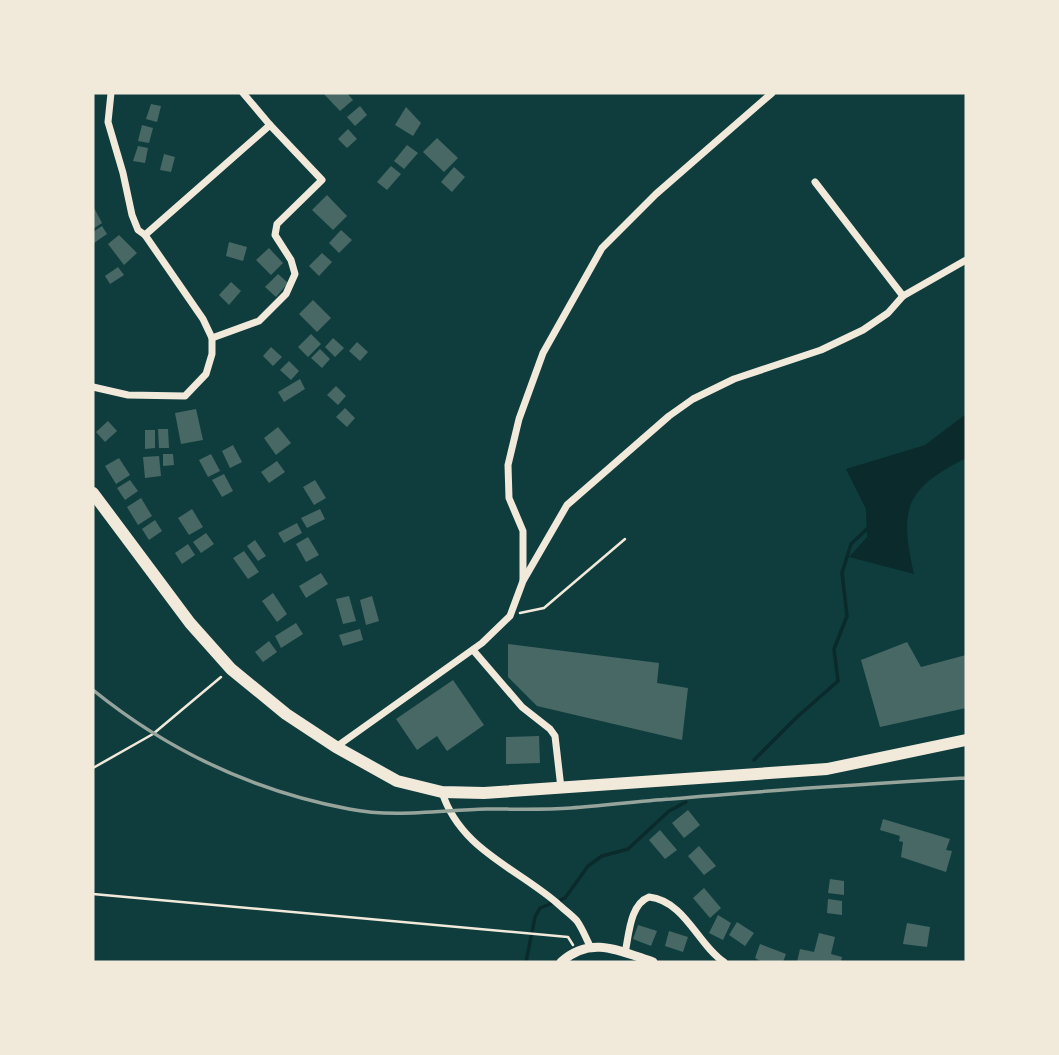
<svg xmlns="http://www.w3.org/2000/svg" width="1059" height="1055" viewBox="0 0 1059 1055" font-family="'Fira Sans Condensed',sans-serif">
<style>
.water{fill:#0a2a2b}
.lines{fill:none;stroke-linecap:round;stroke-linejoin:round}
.stream{stroke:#0a2a2b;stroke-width:3.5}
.building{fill:#486865}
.path{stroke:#f1e9da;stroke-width:2.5}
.minor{stroke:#f1e9da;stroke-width:7}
.tertiary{stroke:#f1e9da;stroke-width:9}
.trunk{stroke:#f1e9da;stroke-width:12}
.rail{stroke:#97a49c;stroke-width:3.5}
</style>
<rect width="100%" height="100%" fill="#0f3d3e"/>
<path class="water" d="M966,414V458C905,489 899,508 914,574L849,557L867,537L866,509L846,469L925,445Z"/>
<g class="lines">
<g class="stream">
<polyline points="754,760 796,718 838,681 834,649 847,616 842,573 851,544 868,528"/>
<polyline points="526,962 535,917 540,908 565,898 588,866 602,856 628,849 669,811 686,802"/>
</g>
</g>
<g class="building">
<polygon points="323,93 347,93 353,100 340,111"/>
<polygon points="151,104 161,106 157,122 146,119"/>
<polygon points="360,106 367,115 355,126 347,117"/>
<polygon points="406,107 421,123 413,136 395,125"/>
<polygon points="142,125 153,128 149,143 138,141"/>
<polygon points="348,129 357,139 347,148 338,139"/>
<polygon points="437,138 458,158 444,172 423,152"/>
<polygon points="407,145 418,153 404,169 394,161"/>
<polygon points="138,146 148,148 145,163 133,161"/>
<polygon points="164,154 175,157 171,172 160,170"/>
<polygon points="391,166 401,174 387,190 377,182"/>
<polygon points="454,167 465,177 452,192 441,182"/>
<polygon points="327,195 347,216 333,230 312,210"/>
<polygon points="93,206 102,223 93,229"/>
<polygon points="102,226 107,234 94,243 93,232"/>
<polygon points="341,230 352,240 339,253 329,243"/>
<polygon points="119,235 137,253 124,265 108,244"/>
<polygon points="229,242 247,247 243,261 226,256"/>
<polygon points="269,248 283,263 271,275 256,260"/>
<polygon points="322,253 332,262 319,276 309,266"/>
<polygon points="118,267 124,275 110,284 105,276"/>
<polygon points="278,274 288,283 276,297 265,287"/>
<polygon points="231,282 241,291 229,305 219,295"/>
<polygon points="313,300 331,318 317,332 299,314"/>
<polygon points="311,334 321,344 308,357 298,347"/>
<polygon points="333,338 344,348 335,357 325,347"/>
<polygon points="357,342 368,352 360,361 349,351"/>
<polygon points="271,347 282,357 273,366 263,356"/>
<polygon points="320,349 330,359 322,368 311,358"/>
<polygon points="289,361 299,371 291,380 280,370"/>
<polygon points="300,379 305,389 284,402 278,392"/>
<polygon points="336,386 346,396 338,405 327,395"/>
<polygon points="345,408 355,418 347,427 336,417"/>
<polygon points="196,409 203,440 181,444 175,413"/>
<polygon points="108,421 117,431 105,442 96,432"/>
<polygon points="278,427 291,443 276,455 264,438"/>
<polygon points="158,429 168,429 169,448 159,448"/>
<polygon points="145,430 155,430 155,448 145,449"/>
<polygon points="233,445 242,462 230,468 222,451"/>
<polygon points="163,454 173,454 174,465 163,466"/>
<polygon points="211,454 220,471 208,477 199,460"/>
<polygon points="159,456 161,476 145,478 143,457"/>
<polygon points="119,458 130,475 116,484 105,466"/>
<polygon points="277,461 285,472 269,483 261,472"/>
<polygon points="224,474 233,491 222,497 212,480"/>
<polygon points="130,480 138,491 125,500 117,488"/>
<polygon points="315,480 326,498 314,505 303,487"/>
<polygon points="141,498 152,516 138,525 127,507"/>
<polygon points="192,509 203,527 189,535 178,518"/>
<polygon points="320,509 325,519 307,528 301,518"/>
<polygon points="155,520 162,531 149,540 142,529"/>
<polygon points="297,523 302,533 284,543 278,533"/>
<polygon points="206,533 214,544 201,553 193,542"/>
<polygon points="308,537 319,555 306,562 296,544"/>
<polygon points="255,540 266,556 258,561 247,546"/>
<polygon points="188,544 195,555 182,564 175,553"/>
<polygon points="244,551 259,572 248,579 233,558"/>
<polygon points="321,573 328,584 306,598 299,586"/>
<polygon points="273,593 287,614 277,622 262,601"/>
<polygon points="349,596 356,621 343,624 336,599"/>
<polygon points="372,596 379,621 366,625 360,600"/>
<polygon points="296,623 303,634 281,648 275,636"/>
<polygon points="360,629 363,640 343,646 339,635"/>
<polygon points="269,641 277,652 263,662 255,652"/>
<polygon points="907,642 921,667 966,655 966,708 880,727 861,660"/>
<polygon points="508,644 659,663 657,683 688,688 682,740 537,706 508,677"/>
<polygon points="453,680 484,725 447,751 437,736 417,750 396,719"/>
<polygon points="539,736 540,763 506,764 506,737"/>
<polygon points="688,810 700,825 684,838 672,823"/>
<polygon points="883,819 950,839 946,850 952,851 946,872 901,857 903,842 899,841 900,836 880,830"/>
<polygon points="660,830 677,850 665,859 649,840"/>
<polygon points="699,846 716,866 704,875 688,856"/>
<polygon points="830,879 844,881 844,895 828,893"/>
<polygon points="704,888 721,908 710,918 693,898"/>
<polygon points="828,899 842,901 842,915 827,913"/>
<polygon points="718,915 731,923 723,940 709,933"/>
<polygon points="737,922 754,933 745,946 729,935"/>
<polygon points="907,923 930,927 927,947 903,944"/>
<polygon points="638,925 657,931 651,946 633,939"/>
<polygon points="669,931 688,937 683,952 665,946"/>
<polygon points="819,933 835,937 831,954 842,957 841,962 797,962 800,949 814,952"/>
<polygon points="760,944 786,954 783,962 762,962 755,958"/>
</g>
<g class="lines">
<g class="path">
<polyline points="520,613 544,608 625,539"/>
<polyline points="93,768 153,734 221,677"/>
<polyline points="93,894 568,937 573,945"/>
</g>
<g class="minor">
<polyline points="111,93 108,122 123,173 132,215 138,230 145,235"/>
<polyline points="815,182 903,296"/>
<polyline points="212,338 259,321 286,294 295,274 291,260 275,235 277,224 322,180 270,125"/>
<polyline points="93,387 128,395 185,396 206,374 212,354 212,338 203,319 145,235 270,125 243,93"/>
<polyline points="523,580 523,531 509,498 508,465 519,419 543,353 602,248 656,194 772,93"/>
<polyline points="473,650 522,707 550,729 555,736 561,788"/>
<polyline points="336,747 482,643 510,616 523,581 567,505 669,416 693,399 734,379 821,350 863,330 888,313 903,296 966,260"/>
<path d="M442,792C460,849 515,867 557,903C563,909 572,915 577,921C582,928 586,938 590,946"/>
<path d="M625,953C629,935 630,904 649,897C685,901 698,945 724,962"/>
</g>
<path class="tertiary" d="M561,962C591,935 620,951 653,962"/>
<polyline class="trunk" points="93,493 190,623 231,669 286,714 336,747 397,781 442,792 484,793 827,769 966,740"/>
<path class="rail" d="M93,690C167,750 254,791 349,809C393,818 442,810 486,809C514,809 543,810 571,808C604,806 637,801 671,799C769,790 868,784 966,778"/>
</g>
<rect width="1059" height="1055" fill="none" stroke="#f1e9da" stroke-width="189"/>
</svg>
